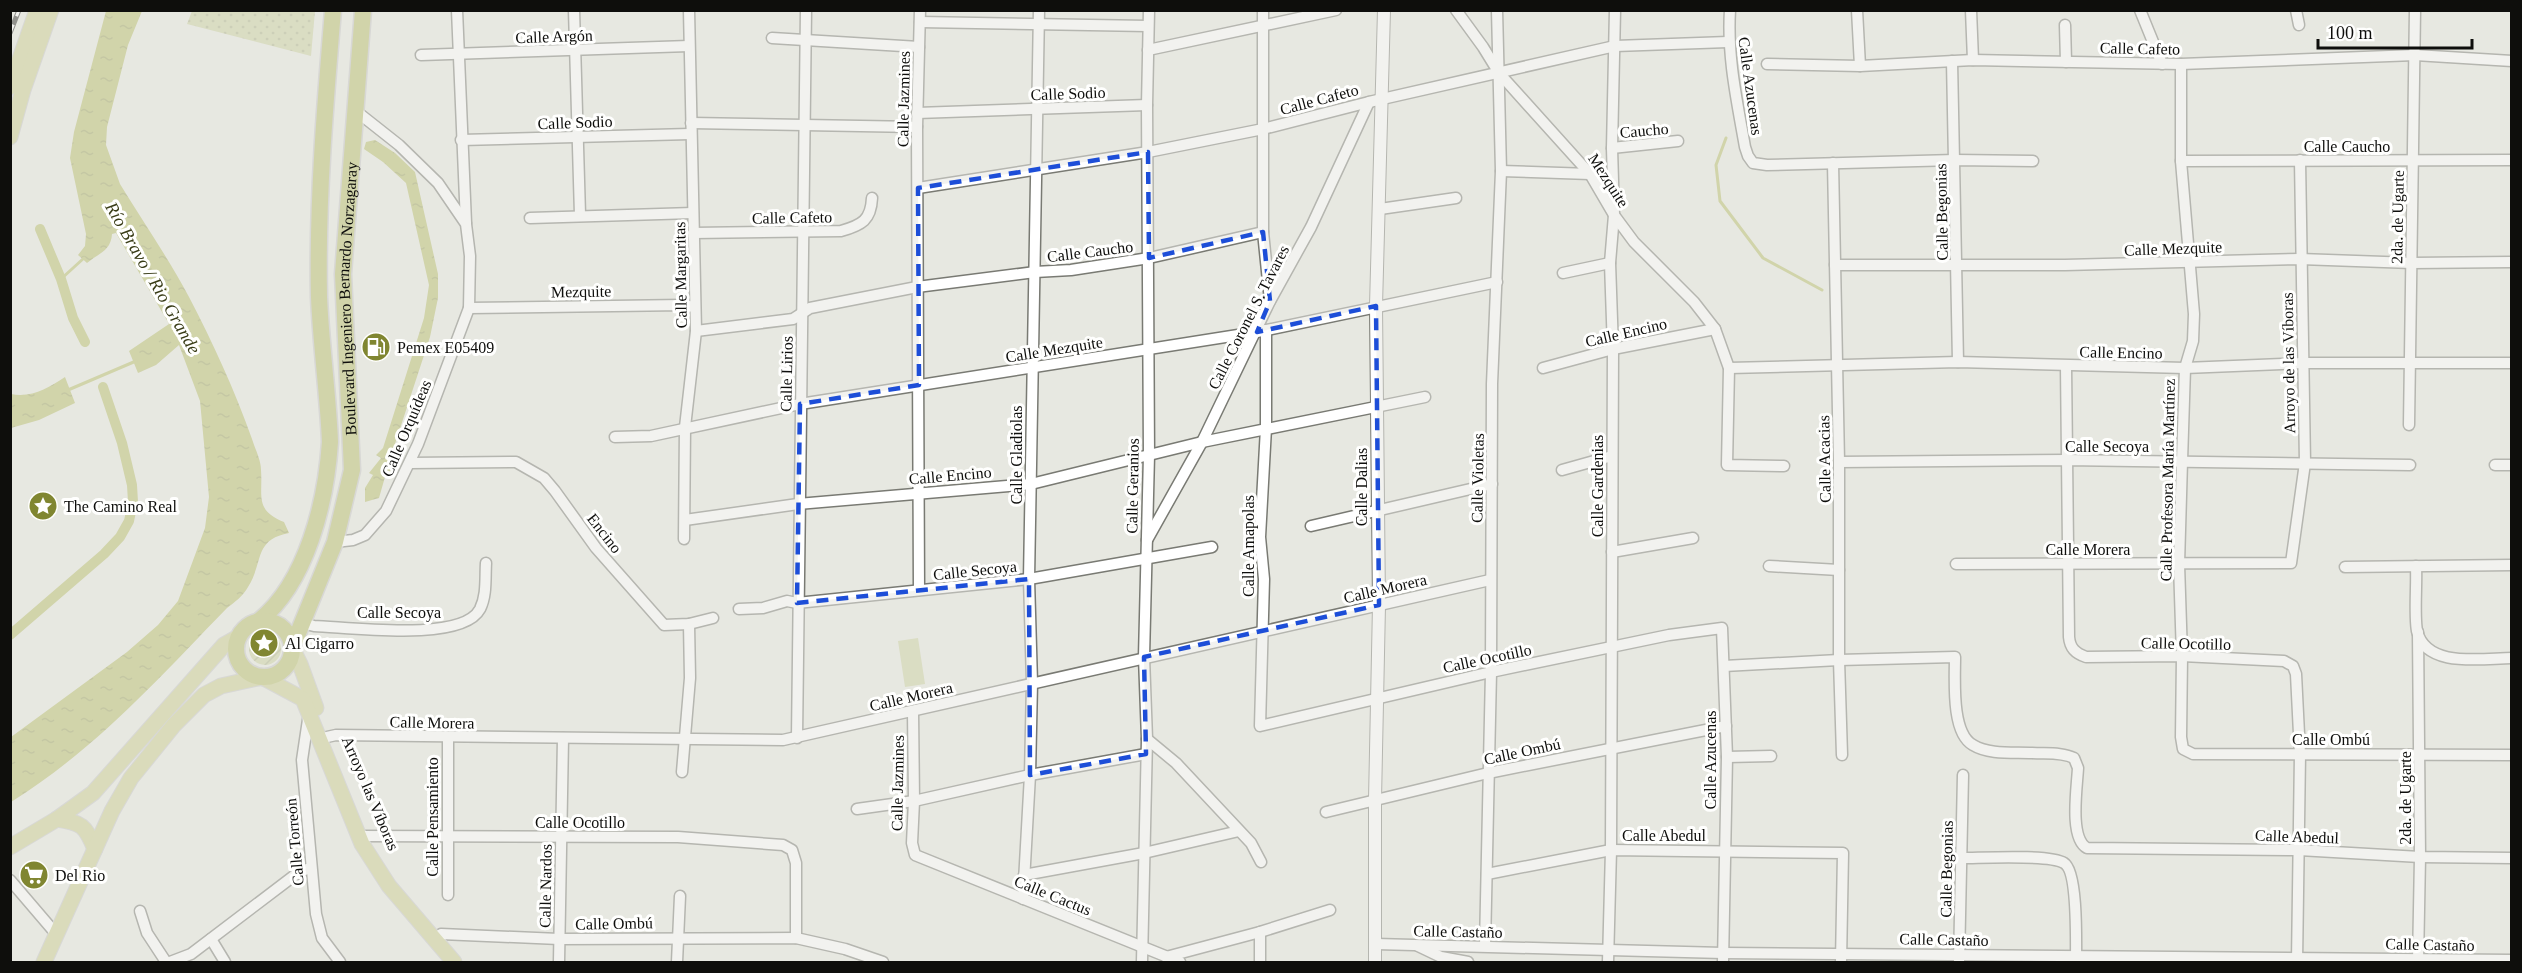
<svg xmlns="http://www.w3.org/2000/svg" width="2522" height="973" viewBox="0 0 2522 973" font-family="Georgia,serif">
<style>
.park{fill:url(#park-dots)}
.garden{fill:url(#garden-furrows)}
.pitch{fill:#cad09d}
.water{fill:url(#water-ripples)}
.lines{fill:none;stroke-linecap:round;stroke-linejoin:round}
.stream{stroke:#b5bc67;stroke-width:3}
.canal{stroke:#b5bc67;stroke-width:10}
.minor-casing{stroke:#797a73;stroke-width:13}
.tertiary-casing{stroke:#797a73;stroke-width:14}
.primary-casing{stroke:#c5c5c5;stroke-width:17}
.trunk-casing{stroke:#c5c5c5;stroke-width:19}
.minor{stroke:#fff;stroke-width:10}
.tertiary{stroke:#fff;stroke-width:12}
.primary{stroke:#c9cd8c;stroke-width:15}
.trunk{stroke:#b7bc66;stroke-width:16}
.rail-casing{stroke:#292927;stroke-width:5}
.rail{stroke:#fffffe;stroke-width:3;stroke-dasharray:9;stroke-linecap:butt}
.marked{fill:none;stroke:#1d4ed8;stroke-width:4.5;stroke-dasharray:12 8;stroke-linejoin:round}
.labels{text-anchor:middle;stroke-width:6;stroke-linejoin:round;paint-order:stroke}
.street-label{font-size:16px;fill:#0e0e0c;stroke:#fffffe}
.poi-label{font-size:16px;fill:#0e0e0c;stroke:#fffffe;text-anchor:start}
.water-label{font-size:18px;font-style:italic;fill:#393c17;stroke:#fffffe}
</style>
<defs>
<pattern id="park-dots" width="8" height="8" patternUnits="userSpaceOnUse" patternTransform="scale(1.5)"><rect width="8" height="8" fill="#cad09d"/><path d="M2 2h.1M6 6h.1" fill="none" stroke="#acb186" stroke-width="1.8" stroke-linecap="round"/></pattern>
<pattern id="garden-furrows" width="10" height="10" patternUnits="userSpaceOnUse" patternTransform="scale(1.5)"><rect width="10" height="10" fill="#cad09d"/><path d="M-1 1l2-2M0 10L10 0M9 11l2-2" fill="none" stroke="#acb186"/></pattern>
<pattern id="water-ripples" width="26" height="14" patternUnits="userSpaceOnUse" patternTransform="scale(1.5)"><rect width="26" height="14" fill="#b5bc67"/><path d="M2 4q2-2 4 0t4 0M15 11q2-2 4 0t4 0" fill="none" stroke="#9aa058"/></pattern>
</defs>
<rect width="100%" height="100%" fill="#e7e8e1"/>
<polygon class="park" points="192,11 315,11 311,56 187,24"/>
<circle class="garden" cx="265" cy="649" r="16"/>
<polygon class="pitch" points="918,638 925,684 905,687 898,641"/>
<g class="water">
<path d="M106,11H142L128,45L107,127L106,145L120,184C143,222 169,259 189,297C213,343 235,391 252,439C255,449 261,460 261,470C263,496 254,510 284,522L289,533C253,540 264,562 248,587C243,596 235,602 227,608C157,680 97,748 11,802V737L127,652L158,625L178,601L205,528L209,497L200,401L179,345L156,365L138,373L129,351L169,324L116,233L112,234C111,251 99,253 87,263L78,255L85,246L86,234L70,158L74,132Z"/>
<polygon points="375,140 395,153 415,172 438,274 438,298 430,337 392,453 395,460 391,476 385,477 379,498 365,502 365,488 373,475 369,473 381,458 376,455 383,448 424,318 429,285 406,183 383,162 364,149 366,142"/>
<path d="M65,377L75,403L39,420L11,428V394C32,398 48,388 65,377Z"/>
</g>
<g class="lines">
<g class="stream">
<polyline points="1726,138 1716,165 1720,201 1763,258 1822,290"/>
<polyline points="61,279 84,258"/>
<polyline points="68,390 136,361"/>
</g>
<g class="canal">
<polyline points="40,229 61,279 73,318 85,342"/>
<polyline points="10,635 104,554 120,537 129,521 133,502 132,485 122,443 103,387"/>
</g>
<g class="minor-casing">
<g id="minor">
<polyline points="457,10 466,223"/>
<polyline points="574,10 580,215"/>
<polyline points="1263,10 1263,232 1270,301"/>
<polyline points="1456,10 1483,47 1499,73 1590,174 1614,215 1634,242 1694,302 1715,329 1729,368 1727,465 1784,466"/>
<path d="M1730,10C1727,57 1737,101 1745,147L1748,156L1753,163L1767,165L1955,160L2033,161"/>
<polyline points="1857,10 1860,66"/>
<polyline points="1971,10 1973,60"/>
<polyline points="2140,10 2162,64"/>
<polyline points="2296,10 2299,25"/>
<polyline points="920,22 1148,26"/>
<polyline points="2065,25 2066,62"/>
<polyline points="772,38 919,47"/>
<polyline points="1148,50 1336,10"/>
<polyline points="421,55 689,46"/>
<polyline points="1952,61 1958,362"/>
<polyline points="1767,64 1860,66 1973,60 2181,64 2415,55 2512,61"/>
<polyline points="2181,64 2181,161 2194,314 2193,341 2185,368 2182,461 2179,564 2182,656 2181,737 2183,749 2193,754 2512,755"/>
<polyline points="917,113 1147,105"/>
<polyline points="691,123 917,127"/>
<polyline points="461,140 690,134"/>
<polyline points="1612,148 1678,141"/>
<polyline points="2181,161 2512,160"/>
<polyline points="1833,163 1839,462 1839,660 1842,755"/>
<polyline points="1501,171 1590,174"/>
<polyline points="918,188 1148,152 1263,129 1369,102 1615,46 1728,42"/>
<polyline points="1380,209 1456,198"/>
<polyline points="530,218 693,213"/>
<path d="M693,233L841,231C862,225 871,220 872,198"/>
<polyline points="1835,265 2065,265 2300,259 2412,263 2512,262"/>
<polyline points="1563,273 1610,263"/>
<polyline points="469,308 683,305 694,307"/>
<polyline points="1266,330 1266,428 1260,537 1264,579 1260,726 1491,672 1669,635 1722,628 1727,757 1723,962"/>
<polyline points="696,331 793,319 810,308 917,287 1035,272 1071,270 1149,258 1263,232"/>
<path d="M2066,366L2069,637C2070,648 2075,653 2086,657L2182,656L2284,661L2293,666L2296,674L2300,754L2297,962"/>
<polyline points="1543,368 1613,349 1715,329"/>
<polyline points="1729,368 1958,362 2185,368 2303,363 2512,363"/>
<polyline points="2409,425 2415,10"/>
<polyline points="615,437 651,436 800,404 1257,332 1497,282"/>
<polyline points="1839,462 2066,460 2410,465"/>
<polyline points="410,463 516,462 544,478 555,491 596,548 664,625 689,624 713,618"/>
<polyline points="2495,465 2512,465"/>
<polyline points="1562,470 1612,456"/>
<polyline points="685,520 798,504 1031,484 1202,442 1425,397"/>
<polyline points="1311,526 1492,484"/>
<polyline points="684,539 685,427 696,331 689,10"/>
<polyline points="1147,540 1202,442 1270,301 1311,227 1369,102"/>
<polyline points="335,542 353,540 365,535 386,511 418,444 469,308 470,256 466,224 438,183 399,145 356,111"/>
<polyline points="1612,552 1693,538"/>
<polyline points="1956,564 2291,563 2305,463 2300,160"/>
<polyline points="1769,566 1839,570"/>
<path d="M2416,566C2417,584 2414,615 2417,631C2426,669 2483,658 2512,658"/>
<polyline points="2345,567 2512,565"/>
<polyline points="919,590 917,127 920,10"/>
<polyline points="739,609 763,608 787,601 797,603 1029,579 1212,547"/>
<path d="M302,623L314,626C348,627 462,643 480,609C487,595 485,578 486,563"/>
<polyline points="2418,632 2420,857 2418,962"/>
<path d="M1724,666L1839,660L1955,657C1955,680 1951,733 1973,745C1989,755 2014,752 2032,753C2046,754 2062,752 2074,758L2078,768C2077,788 2069,838 2087,848L2299,850L2420,857L2512,858"/>
<polyline points="913,711 914,801 912,843 915,855 1180,962"/>
<polyline points="309,713 302,760 316,914 322,938 340,962"/>
<polyline points="327,737 336,735 783,740 1490,580"/>
<polyline points="797,738 806,10"/>
<polyline points="1147,739 1176,763 1251,843 1261,862"/>
<polyline points="1727,757 1771,756"/>
<polyline points="682,772 690,678 689,624"/>
<polyline points="857,809 914,801 1030,775 1146,754"/>
<polyline points="1326,812 1488,773 1726,726"/>
<polyline points="358,836 678,837 783,845 792,850 796,863 796,938"/>
<path d="M1962,858C1982,858 2050,854 2064,863C2078,871 2076,945 2076,962"/>
<polyline points="1487,874 1611,850 1843,853 1841,962"/>
<polyline points="1024,875 1144,853 1239,831"/>
<polyline points="10,880 57,935"/>
<polyline points="448,895 448,738"/>
<polyline points="1023,899 1030,775 1032,683 1029,579 1039,10"/>
<polyline points="140,911 147,933 166,962"/>
<polyline points="211,939 225,962"/>
<polyline points="434,939 441,934 559,939 796,938 845,949 883,962"/>
<polyline points="1376,944 1723,953 2512,960"/>
<polyline points="1418,946 1441,957 1468,962"/>
<polyline points="1485,946 1491,672 1492,384 1501,171 1497,10"/>
<polyline points="1166,957 1260,932 1330,910"/>
<polyline points="170,962 191,954 299,872 310,868"/>
<polyline points="559,962 563,738"/>
<polyline points="677,962 680,896"/>
<polyline points="1142,962 1147,739 1144,657 1149,455 1147,105 1149,10"/>
<polyline points="1260,962 1260,932"/>
<polyline points="1608,962 1611,850 1613,349 1610,263 1614,215 1612,148 1615,10"/>
<polyline points="1959,962 1963,775"/>
</g>
</g>
<g class="tertiary-casing">
<polyline id="tertiary" points="1375,962 1375,800 1379,605 1376,306 1384,10"/>
</g>
<g class="primary-casing">
<g id="primary">
<polyline points="10,87 37,10"/>
<polyline points="10,137 23,90 51,10"/>
<polyline points="292,648 300,664 316,708"/>
<path d="M57,819C82,823 85,825 95,849"/>
<polyline points="10,847 57,819 93,793 224,645 240,636"/>
<polyline points="44,962 112,811 131,778 174,725 204,695 221,686 262,677 303,699 362,844 389,886 454,962"/>
</g>
</g>
<g class="trunk-casing">
<g id="trunk">
<path d="M259,621C307,582 326,502 330,442C328,394 321,345 319,297C317,202 325,105 333,10"/>
<circle cx="264" cy="649" r="28"/>
<path id="s1" d="M292,648L335,542L352,470L343,274L363,10"/>
</g>
</g>
<use href="#minor" class="minor"/>
<use href="#tertiary" class="tertiary"/>
<use href="#primary" class="primary"/>
<use href="#trunk" class="trunk"/>
<g class="rail-casing">
<polyline id="rail" points="10,33 19,10"/>
</g>
<use href="#rail" class="rail"/>
</g>
<path d="M0 0H2522V973H0ZM1148,152L1149,258L1263,232L1270,301L1257,332L1376,306L1379,605L1144,657L1146,754L1030,775L1029,579L797,603L800,404L919,385L918,188Z" fill="#e7e8e1" fill-opacity=".55" fill-rule="evenodd"/>
<path class="marked" d="M1148,152L1149,258L1263,232L1270,301L1257,332L1376,306L1379,605L1144,657L1146,754L1030,775L1029,579L797,603L800,404L919,385L918,188Z"/>
<defs>
<g id="fuel-disc" transform="scale(1.5)"><circle r="9.5" fill="#808631" stroke="#fffffe"/><path d="M-5.5-6h7V0h2V4h1.3V-2.5L3-4.5l.8-.8L6-3V5H2.5V1h-1V6h-7ZM-4.2-4.7v3.2H.2V-4.7Z" fill="#fff"/></g>
<g id="sight-disc" transform="scale(1.5)"><circle r="9.5" fill="#808631" stroke="#fffffe"/><path d="M0-6L1.8-2.2L6-1.7L2.9 1.2L3.7 5.4L0 3.3L-3.7 5.4L-2.9 1.2L-6-1.7L-1.8-2.2Z" fill="#fff"/></g>
<g id="supermarket-disc" transform="scale(1.5)"><circle r="9.5" fill="#808631" stroke="#fffffe"/><path d="M-6-5.5h2.5l.6 2H6L4.5 2H-2.5L-4.4-4H-6ZM-1.5 3.2a1.3 1.3 0 1 0 .1 0ZM3 3.2a1.3 1.3 0 1 0 .1 0Z" fill="#fff"/></g>
</defs>
<g fill-rule="evenodd">
<use href="#fuel-disc" x="376" y="347"/>
<use href="#sight-disc" x="43" y="506"/>
<use href="#sight-disc" x="264" y="643"/>
<use href="#supermarket-disc" x="34" y="875"/>
</g>
<g class="labels">
<g class="street-label">
<text transform="translate(554 36) rotate(-2)" y="6">Calle Argón</text>
<text transform="translate(2140 48) rotate(1)" y="6">Calle Cafeto</text>
<text transform="translate(1751 86) rotate(82)" y="6">Calle Azucenas</text>
<text transform="translate(1068 93) rotate(-2)" y="6">Calle Sodio</text>
<text transform="translate(903 99) rotate(-89)" y="6">Calle Jazmines</text>
<text transform="translate(1319 99) rotate(-15)" y="6">Calle Cafeto</text>
<text transform="translate(575 122) rotate(-2)" y="6">Calle Sodio</text>
<text transform="translate(1644 130) rotate(-5)" y="6">Caucho</text>
<text x="2347" y="152">Calle Caucho</text>
<text transform="translate(1609 180) rotate(57)" y="6">Mezquite</text>
<text transform="translate(1941 212) rotate(-91)" y="6">Calle Begonias</text>
<text transform="translate(792 217) rotate(-1)" y="6">Calle Cafeto</text>
<text transform="translate(2397 217) rotate(-89)" y="6">2da. de Ugarte</text>
<text transform="translate(2173 248) rotate(-2)" y="6">Calle Mezquite</text>
<text transform="translate(1090 251) rotate(-7)" y="6">Calle Caucho</text>
<text transform="translate(680 275) rotate(-91)" y="6">Calle Margaritas</text>
<text transform="translate(581 291) rotate(-1)" y="6">Mezquite</text>
<text dy="6" stroke="none"><textPath href="#s1" startOffset="360">Boulevard Ingeniero Bernardo Norzagaray</textPath></text>
<text transform="translate(1248 317) rotate(-63)" y="6">Calle Coronel S. Tavares</text>
<text transform="translate(1626 332) rotate(-13)" y="6">Calle Encino</text>
<text transform="translate(1054 349) rotate(-9)" y="6">Calle Mezquite</text>
<text transform="translate(2121 352) rotate(1)" y="6">Calle Encino</text>
<text transform="translate(2288 363) rotate(-91)" y="6">Arroyo de las Víboras</text>
<text transform="translate(786 374) rotate(-89)" y="6">Calle Lirios</text>
<text transform="translate(406 428) rotate(-67)" y="6">Calle Orquídeas</text>
<text x="2107" y="452">Calle Secoya</text>
<text transform="translate(1016 455) rotate(-90)" y="6">Calle Gladiolas</text>
<text transform="translate(1824 459) rotate(-91)" y="6">Calle Acacias</text>
<text transform="translate(950 475) rotate(-5)" y="6">Calle Encino</text>
<text transform="translate(1477 478) rotate(-89)" y="6">Calle Violetas</text>
<text transform="translate(2167 480) rotate(-89)" y="6">Calle Profesora María Martínez</text>
<text transform="translate(1132 486) rotate(-89)" y="6">Calle Geranios</text>
<text transform="translate(1597 486) rotate(-90)" y="6">Calle Gardenias</text>
<text transform="translate(1361 487) rotate(-90)" y="6">Calle Dalias</text>
<text transform="translate(605 533) rotate(52)" y="6">Encino</text>
<text transform="translate(1248 546) rotate(-90)" y="6">Calle Amapolas</text>
<text x="2088" y="555">Calle Morera</text>
<text transform="translate(975 570) rotate(-6)" y="6">Calle Secoya</text>
<text transform="translate(1385 588) rotate(-13)" y="6">Calle Morera</text>
<text x="399" y="618">Calle Secoya</text>
<text transform="translate(2186 643) rotate(1)" y="6">Calle Ocotillo</text>
<text transform="translate(1487 658) rotate(-12)" y="6">Calle Ocotillo</text>
<text transform="translate(911 696) rotate(-13)" y="6">Calle Morera</text>
<text transform="translate(432 722) rotate(1)" y="6">Calle Morera</text>
<text x="2331" y="745">Calle Ombú</text>
<text transform="translate(1522 751) rotate(-12)" y="6">Calle Ombú</text>
<text transform="translate(1710 760) rotate(-90)" y="6">Calle Azucenas</text>
<text transform="translate(897 783) rotate(-89)" y="6">Calle Jazmines</text>
<text transform="translate(371 793) rotate(67)" y="6">Arroyo las Víboras</text>
<text transform="translate(2405 798) rotate(-90)" y="6">2da. de Ugarte</text>
<text transform="translate(432 817) rotate(-90)" y="6">Calle Pensamiento</text>
<text x="580" y="828">Calle Ocotillo</text>
<text x="1664" y="841">Calle Abedul</text>
<text transform="translate(2297 836) rotate(2)" y="6">Calle Abedul</text>
<text transform="translate(294 842) rotate(-95)" y="6">Calle Torreón</text>
<text transform="translate(1946 869) rotate(-89)" y="6">Calle Begonias</text>
<text transform="translate(545 886) rotate(-89)" y="6">Calle Nardos</text>
<text transform="translate(1053 895) rotate(22)" y="6">Calle Cactus</text>
<text transform="translate(614 923) rotate(-1)" y="6">Calle Ombú</text>
<text transform="translate(1458 931) rotate(1)" y="6">Calle Castaño</text>
<text transform="translate(1944 939) rotate(1)" y="6">Calle Castaño</text>
<text transform="translate(2430 944) rotate(1)" y="6">Calle Castaño</text>
</g>
<g class="poi-label">
<text x="397" y="353">Pemex E05409</text>
<text x="64" y="512">The Camino Real</text>
<text x="285" y="649">Al Cigarro</text>
<text x="55" y="881">Del Rio</text>
</g>
<g class="water-label">
<text transform="translate(153 278) rotate(60)" y="6">Río Bravo / Rio Grande</text>
</g>
</g>
<rect width="2522" height="973" fill="none" stroke="#0e0e0c" stroke-width="24"/>
<path d="M2318 39v9h154v-9" fill="none" stroke="#0e0e0c" stroke-width="3"/>
<text x="2327" y="39" font-size="18" fill="#0e0e0c" stroke="#fffffe" stroke-width="4.5" paint-order="stroke">100 m</text>
</svg>
